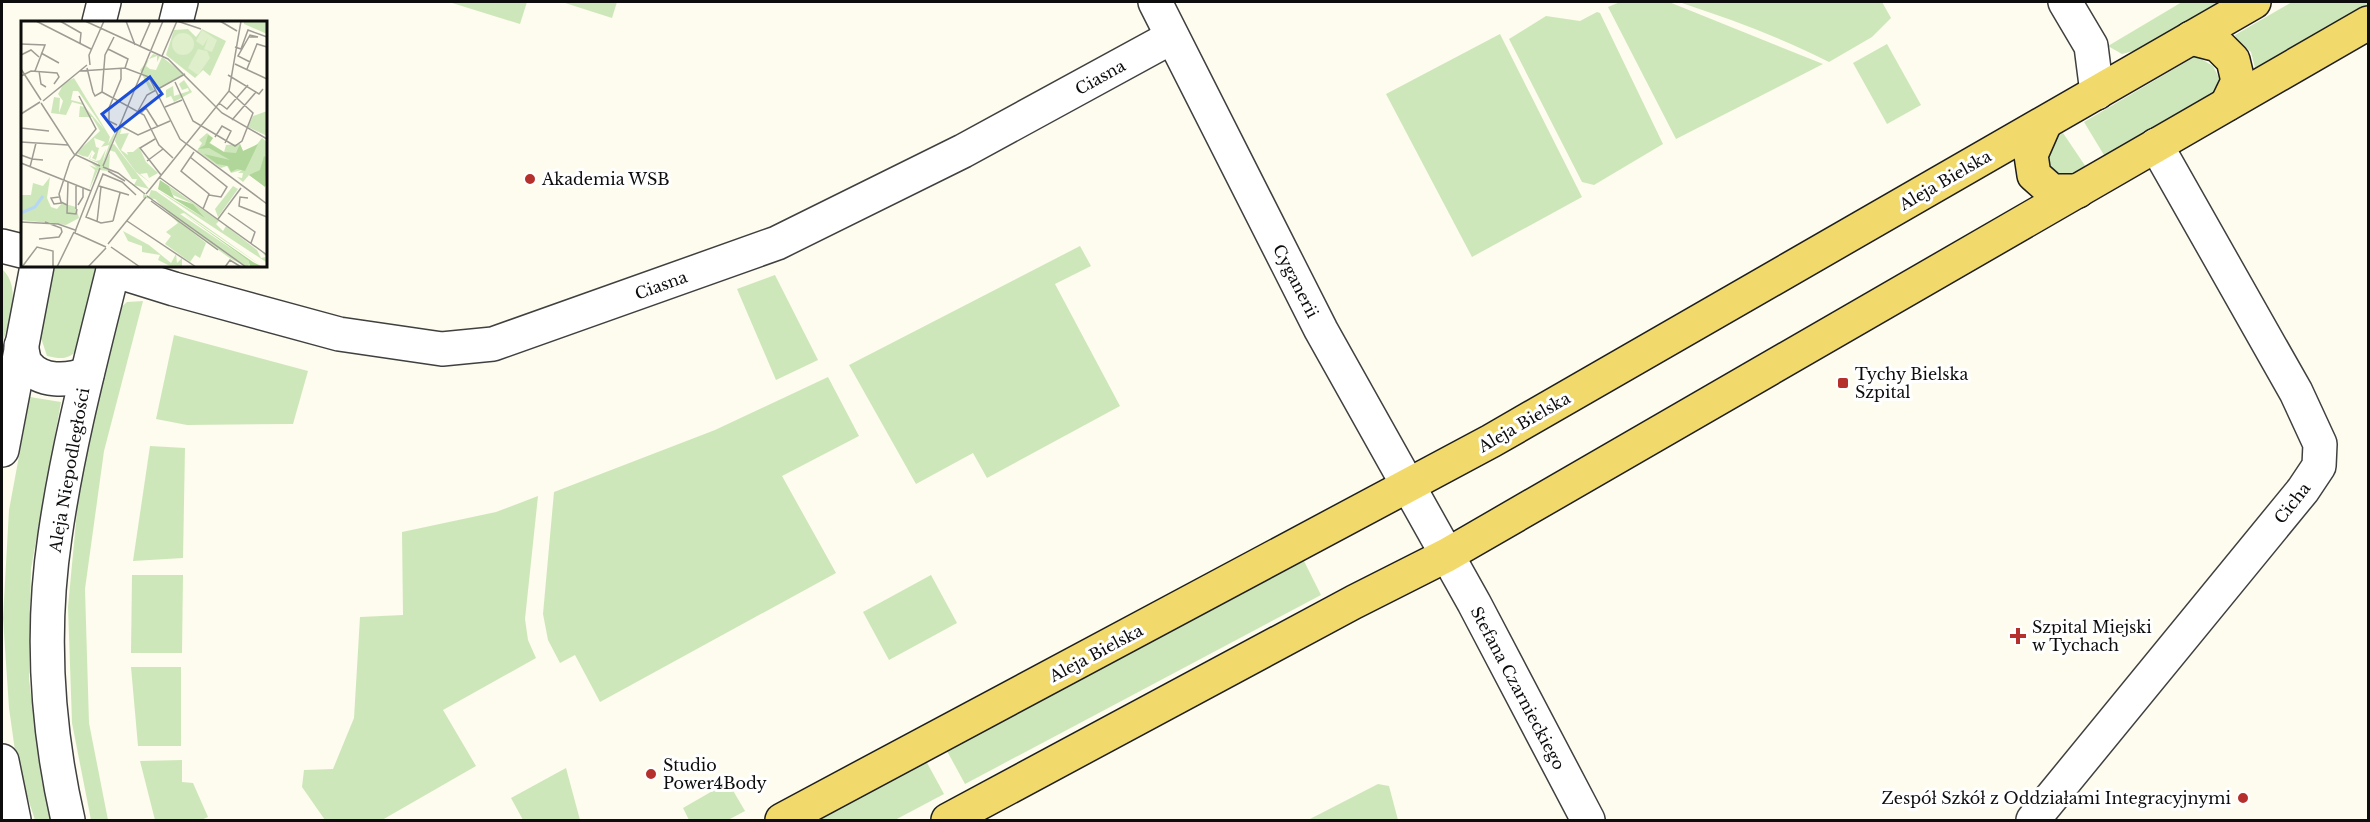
<svg xmlns="http://www.w3.org/2000/svg" width="2370" height="822" viewBox="0 0 2370 822" font-family="'Libre Baskerville',serif">
<style>
.green{fill:#cee7ba}
.lines{fill:none;stroke-linecap:round;stroke-linejoin:round}
.minor-casing{stroke:#404040;stroke-width:36}
.major-casing{stroke:#1e1e1e;stroke-width:36}
.minor{stroke:#fff;stroke-width:33}
.major{stroke:#f1da6b;stroke-width:33}
.poi-dot{fill:#b5302d;stroke:#fff;stroke-width:2}
.labels{text-anchor:middle;stroke-width:6;stroke-linejoin:round;paint-order:stroke}
.street-label{font-size:16px;fill:#0d0d0d;stroke:#fff}
.poi-label{font-size:16px;fill:#0d0d0d;stroke:#fff;text-anchor:start}
.inset-river{fill:none;stroke:#b6d7f3;stroke-width:3}
.inset-road{fill:none;stroke:#9e9c94;stroke-width:1.5}
.view{fill:#1d4ed8;fill-opacity:0.15;stroke:#1d4ed8;stroke-width:3}
.inset-edge{fill:none;stroke:#0d0d0d;stroke-width:3}
</style>
<rect width="100%" height="100%" fill="#fefcee"/>
<g class="green">
<polygon points="449,2 527,2 520,24"/>
<polygon points="562,2 617,2 612,18"/>
<polygon points="1620,2 1669,2 1823,64 1676,139 1608,7"/>
<path d="M1679,2H1882L1891,18L1872,37L1829,62C1780,37 1730,19 1679,2Z"/>
<polygon points="2182,2 2221,2 2137,50 2122,54 2108,46"/>
<polygon points="2292,2 2368,2 2368,5 2256,72 2251,52 2236,39 2235,35"/>
<polygon points="1597,12 1600,13 1663,144 1594,185 1582,182 1509,39 1546,16 1580,21"/>
<polygon points="1500,34 1582,197 1472,257 1386,94"/>
<polygon points="1887,44 1921,105 1887,124 1853,63"/>
<polygon points="2196,56 2213,66 2220,80 2213,95 2107,160 2084,122"/>
<path d="M2063,133L2088,170C2074,176 2044,184 2047,157C2048,151 2052,144 2053,138Z"/>
<polygon points="1080,246 1091,266 1055,284 1120,406 987,478 973,453 916,484 849,365"/>
<path d="M55,266H103L78,350C67,360 61,359 47,356L40,335Z"/>
<path d="M2,269C23,288 8,323 2,346Z"/>
<polygon points="775,275 818,360 776,380 737,289"/>
<polygon points="143,301 104,451 85,589 89,723 108,820 91,820 72,723 68,607 83,447 118,310 127,302"/>
<polygon points="174,335 308,371 293,424 187,425 156,419"/>
<polygon points="828,377 859,436 782,476 836,573 600,702 575,655 560,663 548,640 543,614 554,492 715,430"/>
<polygon points="30,397 61,402 31,569 29,679 42,782 52,820 35,820 17,765 9,708 3,618 9,510"/>
<polygon points="150,446 185,448 183,558 133,561"/>
<polygon points="538,496 525,619 528,640 536,658 443,710 476,766 382,820 325,820 302,787 304,770 333,769 354,718 360,617 403,615 402,532 496,512"/>
<polygon points="1304,561 1321,595 965,784 947,751"/>
<polygon points="132,575 183,575 182,653 131,653"/>
<polygon points="931,575 957,623 889,660 863,612"/>
<polygon points="131,667 181,667 181,746 138,746"/>
<polygon points="925,759 944,794 895,820 811,820"/>
<polygon points="182,760 182,782 193,783 208,817 201,820 155,820 140,761"/>
<polygon points="566,768 580,820 523,820 511,798"/>
<polygon points="728,782 745,811 728,820 689,820 683,808"/>
<polygon points="1378,784 1389,786 1398,820 1308,820"/>
</g>
<g class="lines">
<g class="minor-casing">
<g id="minor">
<polyline points="1155,2 1321,330 1474,603 1588,820"/>
<polyline points="2065,2 2091,46 2097,93"/>
<polyline points="99,22 104,2"/>
<polyline points="176,22 181,2"/>
<polyline points="2,246 22,251"/>
<polyline points="113,270 174,289 339,334 442,349 493,344 777,243 963,151 1172,37"/>
<path d="M21,346C23,352 23,360 27,365C41,383 68,381 87,374"/>
<polyline points="2,450 37,266"/>
<polyline points="2,761 14,820"/>
<path d="M68,820C47,728 41,630 55,536C68,445 92,355 114,266"/>
<polyline points="2033,820 2303,490 2319,466 2320,444 2296,392 2156,145"/>
</g>
</g>
<g class="major-casing">
<g id="major">
<polyline points="2191,38 2218,45 2233,60 2238,81 2227,104"/>
<polyline points="2045,123 2031,155 2034,175 2052,191 2078,191"/>
<polyline points="782,820 1491,441 2254,2"/>
<polyline points="948,820 1354,602 1447,555 2368,23"/>
</g>
</g>
<use href="#minor" class="minor"/>
<use href="#major" class="major"/>
</g>
<g class="poi-dot">
<circle cx="530" cy="179" r="6"/>
<rect x="1837" y="377" width="12" height="12" rx="3"/>
<path d="M2015 627h6v6h6v6h-6v6h-6v-6h-6v-6h6z"/>
<circle cx="651" cy="774" r="6"/>
<circle cx="2243" cy="798" r="6"/>
</g>
<g class="labels">
<g class="street-label">
<text transform="translate(1100 77) rotate(-29)" y="6">Ciasna</text>
<text transform="translate(1945 180) rotate(-30)" y="6">Aleja Bielska</text>
<text transform="translate(1296 281) rotate(63)" y="6">Cyganerii</text>
<text transform="translate(661 285) rotate(-20)" y="6">Ciasna</text>
<text transform="translate(1524 422) rotate(-30)" y="6">Aleja Bielska</text>
<text transform="translate(69 470) rotate(-80)" y="6">Aleja Niepodległości</text>
<text transform="translate(2292 503) rotate(-52)" y="6">Cicha</text>
<text transform="translate(1096 653) rotate(-28)" y="6">Aleja Bielska</text>
<text transform="translate(1518 688) rotate(62)" y="6">Stefana Czarnieckiego</text>
</g>
<g class="poi-label">
<text x="542" y="185">Akademia WSB</text>
<text x="1855" y="380">Tychy Bielska<tspan x="1855" dy="18">Szpital</tspan></text>
<text x="2032" y="633">Szpital Miejski<tspan x="2032" dy="18">w Tychach</tspan></text>
<text x="663" y="771">Studio<tspan x="663" dy="18">Power4Body</tspan></text>
<text x="2231" y="804" text-anchor="end">Zespół Szkół z Oddziałami Integracyjnymi</text>
</g>
</g>
<g transform="translate(21 21)">
<rect width="246" height="246" fill="#fefcee"/>
<path d="M223,0H246V13L223,3ZM167,8L175,16L181,8L205,20L189,55L182,49L174,57L145,34L153,9ZM132,33L139,35L136,41V35L128,38L125,45L129,48L135,49L141,36L163,53L136,68L125,56L133,69L129,70L119,49ZM53,57L89,116L87,123L96,107L90,124L93,123L128,168L113,164L116,158H111L94,131L88,129L82,143L89,132L88,147H84L93,151L79,149L71,171L79,150L77,149L68,169L74,149L68,144L76,147L70,142L77,144V142L55,132L79,110L71,96H58L59,85L64,86L83,108L57,70H52L50,79L62,82V84L51,81L45,94L30,92L33,76L39,77L38,92L42,80L37,73L41,66L33,72L45,61ZM73,117L84,121L80,126L88,124L81,143L85,128L79,139L75,140L69,138L71,131L68,138L62,135L67,136L71,129L74,132L71,137L75,139L78,127L81,128L75,126ZM163,59L171,71L153,81L150,75L145,77V69L152,65L153,75L168,70L167,67L161,69L158,63ZM246,90V115L227,106L232,95ZM97,106L101,107L99,113L108,112L100,129L107,134L106,131H112L118,126L125,141L137,152L128,157L126,152L119,153L131,163L115,151L98,128L94,120ZM186,112L192,117L189,122L203,131L205,124L219,123L222,130L233,127L241,117L246,121V166L228,154L222,161L216,156L221,157L222,152H217L221,149L210,152L206,145L200,147L176,130L181,122L178,119ZM29,156L26,177L30,186L36,188L41,182L55,186L58,197L45,204L0,199V174H10L12,162L22,165ZM148,165L198,200L195,203L202,210L205,205L236,229L240,237L245,236L241,231L246,234L245,241L136,169L185,198L172,183L152,174ZM212,165L217,168L197,196L194,188ZM130,169L135,170L242,246L163,192L159,193L230,241L226,246L210,238L161,203L185,222L179,237L174,234L169,241L144,223L150,215L145,211L157,202L134,178L122,177V173L128,175ZM102,210L128,224L150,242L155,233L156,242L161,237V246H172H151L137,239L139,234L121,231V225L107,220Z" fill="#cee7ba" fill-rule="evenodd"/>
<path d="M187,114L192,117L188,122L203,131L215,132L219,123L222,130L237,123L224,150L216,148L210,151L207,145L196,143L183,133L209,139L188,127L177,128L184,124ZM243,135L246,137L244,166L228,154L239,149ZM139,159L148,165L153,177L172,183L185,198L137,168ZM160,191L232,241L242,246H229L228,240Z" fill="#b0d69a"/>
<path d="M181,9L196,19L191,31L183,28L187,17L182,25L175,20ZM151 23a11 11 0 1 1 22 0a11 11 0 1 1-22 0ZM177,28L186,30L189,37L177,54L167,47Z" fill="#dfeecb"/>
<path class="inset-river" d="M0,192L14,186L22,175"/>
<path class="inset-road" d="M15,0L70,28M39,0L60,12L59,22M64,0L147,38L201,92L246,118M105,0L114,24M156,0L180,8M199,0L216,10M228,16H237L229,14L217,35L229,41M0,23L24,24L14,50M119,25L129,2L126,0M214,26L220,28L227,9L246,16M87,28L107,38L104,47M20,32L38,42M0,34L10,29L18,36M141,35L156,0M214,43L246,58M69,44L68,34L83,0M66,47L72,71L74,75L81,71M0,48L20,79M226,48L236,23L246,26M18,50L20,63L25,66M59,50L104,47L128,56L159,118L246,183M207,54L238,73L242,68M0,55L10,50L36,52L38,56L33,63M154,61L172,100L214,125L221,120L232,92L208,70M137,68L164,53M81,71L123,94L138,124L152,137M81,71L84,34L93,16M22,80L66,44M20,82L53,133L79,145M198,82L206,88L227,64M144,86L161,79M117,90L126,74L135,69M120,92L125,87L137,106M0,93L19,81M211,99L235,71M96,104L88,100V87L100,58V47M98,104L117,114L149,100M0,107L28,110M194,116L201,105L210,110L204,122M134,118L119,127L140,154M0,121L47,124M15,122L11,138L22,139M173,131L160,150L188,173L182,188M0,134L11,138L9,146M169,136L206,166L200,176L188,174M126,140L142,128M0,142L70,170M82,145L142,0M82,146L97,152L124,173M87,150L104,160M138,156L246,234M47,161L46,192L55,193L56,188M78,165L108,174M125,173L208,70L220,0M126,175L225,246M38,176L30,177L33,183L41,182M227,177L219,176L218,185L246,196M130,180L197,229M46,184L40,181L38,173L49,140L75,108L58,75M57,184L62,176V167M55,188V164M207,192L234,211L230,222M197,198L220,167M92,200L80,202L65,196L82,153L101,161L115,174M92,200L99,172M106,200L175,246M0,201L37,203L54,209M76,201L80,166M55,208L79,147M55,208L54,212L85,226M18,218L38,216L41,211L40,207L24,201M87,223L125,176M90,226L119,246M1,246L16,226L32,230V246M36,246L53,211M67,246L85,227M204,246L209,239L220,246"/>
<path class="view" d="M129,56L141,73L94,110L81,93Z"/>
<rect width="246" height="246" class="inset-edge"/>
</g>
<rect width="2370" height="822" fill="none" stroke="#0d0d0d" stroke-width="6"/>
</svg>
